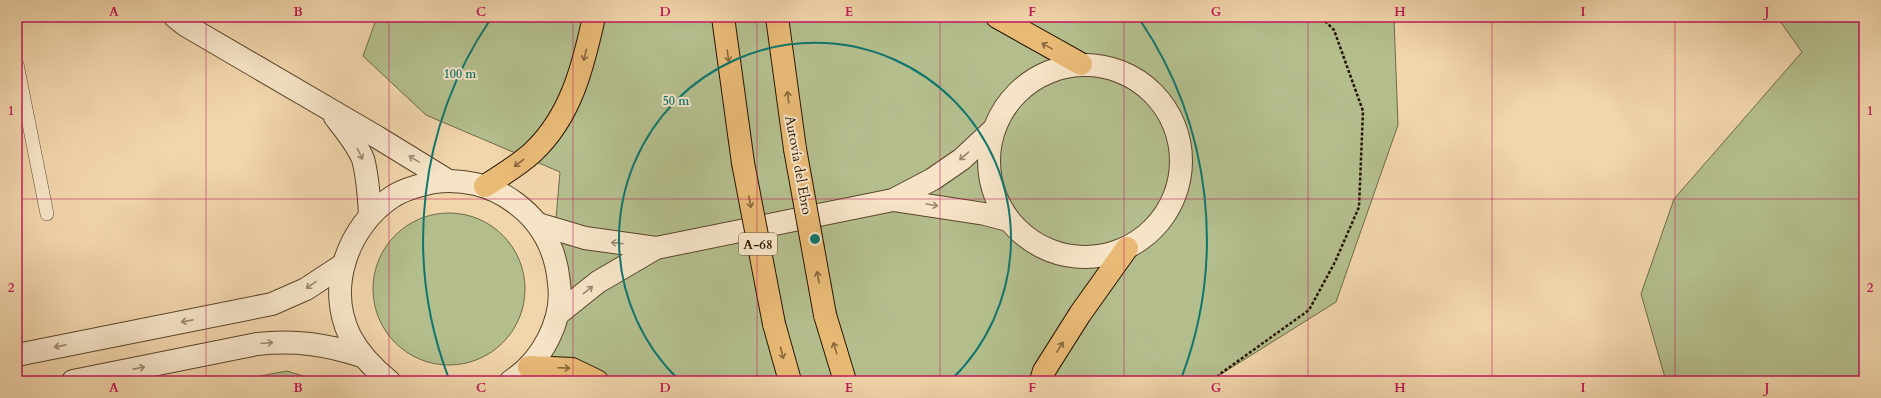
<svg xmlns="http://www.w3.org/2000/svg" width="1881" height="398" viewBox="0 0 1881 398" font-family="Cardo,serif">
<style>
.green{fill:#b4be8d;stroke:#6e6a46}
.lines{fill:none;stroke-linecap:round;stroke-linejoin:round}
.lane-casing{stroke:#5a452b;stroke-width:14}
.street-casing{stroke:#5a452b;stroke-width:24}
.highway-casing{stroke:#271500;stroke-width:24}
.path{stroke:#271500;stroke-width:2.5;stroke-dasharray:3 2;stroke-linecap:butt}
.lane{stroke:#f6e4c8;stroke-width:13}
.street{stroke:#f6e4c8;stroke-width:22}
.highway{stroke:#e8ba76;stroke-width:22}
.highway-bridge-casing{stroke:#271500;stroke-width:24;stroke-linecap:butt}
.highway-bridge{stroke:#e8ba76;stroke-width:22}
.oneway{stroke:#88683b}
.oneway2{stroke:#99876e}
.grid{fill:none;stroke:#c2185b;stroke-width:1;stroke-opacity:0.55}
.ring{fill:none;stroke:#0f766e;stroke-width:2}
.labels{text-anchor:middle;stroke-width:4;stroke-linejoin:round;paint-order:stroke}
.shield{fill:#f6e4c8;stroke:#65533c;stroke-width:1}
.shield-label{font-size:13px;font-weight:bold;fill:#271500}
.street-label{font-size:14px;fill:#271500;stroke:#f6e4c8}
.centre{fill:#0f766e;stroke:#f6e4c8;stroke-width:2}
.ring-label{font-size:12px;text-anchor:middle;font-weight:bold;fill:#0f766e;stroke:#f6e4c8;stroke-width:4;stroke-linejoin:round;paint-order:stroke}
.neatline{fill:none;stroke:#c2185b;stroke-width:1.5}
.grid-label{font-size:13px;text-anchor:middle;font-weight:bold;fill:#c2185b}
</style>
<rect width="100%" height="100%" fill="#f1d5ab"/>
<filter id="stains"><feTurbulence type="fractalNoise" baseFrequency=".005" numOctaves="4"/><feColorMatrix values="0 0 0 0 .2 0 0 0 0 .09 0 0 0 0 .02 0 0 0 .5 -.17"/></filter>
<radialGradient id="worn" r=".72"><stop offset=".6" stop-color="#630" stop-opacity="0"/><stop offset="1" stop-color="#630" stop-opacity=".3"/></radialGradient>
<g class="green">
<polygon points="377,17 1392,17 1394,19 1398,125 1336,302 1210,381 542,381 560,172 426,115 363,56"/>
<polygon points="1777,17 1864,17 1864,381 1666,381 1641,294 1674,199 1802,52"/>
<circle cx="449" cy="289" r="76"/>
<polygon points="287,371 319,381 234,381"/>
</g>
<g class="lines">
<g class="lane-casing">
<polyline id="lane" points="17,64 47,214"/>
</g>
<g class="street-casing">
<g id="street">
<polyline points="175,17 185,25 377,137 447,180"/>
<circle cx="1085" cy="161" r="96"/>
<path d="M335,117C345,130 357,144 363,159C368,177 369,197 370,215"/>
<polyline points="893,200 985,214 1008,220"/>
<polyline points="538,224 585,238 656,248"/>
<polyline points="558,314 598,282 656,248 893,200 933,179 962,159 993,130"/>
<polyline points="17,355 272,304 306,289 344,264"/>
<path d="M73,381L257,344C295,340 325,344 362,356"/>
<path d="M389,381C373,368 360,355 350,336C326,287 348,226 392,197C404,189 420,185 434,182C462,178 491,185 514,202C542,222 556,249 559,283C564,320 542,361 511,381"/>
</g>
</g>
<g class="highway-casing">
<g id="highway">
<polyline points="723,17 743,163"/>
<polyline points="777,17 795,149"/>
<polyline points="997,17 1081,64"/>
<path d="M485,186C501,176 519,165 533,152C571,116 583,67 594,17"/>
<polyline points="825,315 845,381"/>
<polyline points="774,324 790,381"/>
<polyline points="529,367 572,369 597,381"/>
<polyline points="1041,381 1044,371 1080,314 1127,248"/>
</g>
</g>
<polyline class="path" points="1214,381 1220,374 1309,310 1335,262 1359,207 1363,111 1334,30 1321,17"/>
<use href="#lane" class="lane"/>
<use href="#street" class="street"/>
<use href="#highway" class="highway"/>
<g class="highway-bridge-casing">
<g id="highway-bridge">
<polyline points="795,149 825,315"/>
<polyline points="743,163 774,324"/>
</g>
</g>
<use href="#highway-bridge" class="highway-bridge"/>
</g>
<defs><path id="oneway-shaft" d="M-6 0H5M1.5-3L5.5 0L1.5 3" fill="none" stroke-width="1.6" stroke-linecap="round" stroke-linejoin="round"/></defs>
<g class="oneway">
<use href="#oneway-shaft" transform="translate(1047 46) rotate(-151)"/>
<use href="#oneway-shaft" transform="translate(585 55) rotate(105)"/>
<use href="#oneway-shaft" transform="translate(728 56) rotate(82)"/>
<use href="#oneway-shaft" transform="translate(788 97) rotate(-98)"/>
<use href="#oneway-shaft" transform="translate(519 163) rotate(143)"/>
<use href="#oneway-shaft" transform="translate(750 202) rotate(79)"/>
<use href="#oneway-shaft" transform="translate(818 277) rotate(-100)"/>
<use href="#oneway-shaft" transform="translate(1060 347) rotate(-58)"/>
<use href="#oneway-shaft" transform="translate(835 348) rotate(-107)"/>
<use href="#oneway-shaft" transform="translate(782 353) rotate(75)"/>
<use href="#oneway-shaft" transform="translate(564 368) rotate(2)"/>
</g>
<g class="oneway2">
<use href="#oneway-shaft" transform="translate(360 154) rotate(64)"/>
<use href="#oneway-shaft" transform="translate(964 156) rotate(139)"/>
<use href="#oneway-shaft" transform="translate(414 159) rotate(-148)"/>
<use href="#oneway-shaft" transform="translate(932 205) rotate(9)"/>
<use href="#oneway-shaft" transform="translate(617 243) rotate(-173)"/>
<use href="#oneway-shaft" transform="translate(311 285) rotate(145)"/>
<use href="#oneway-shaft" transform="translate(588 290) rotate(-38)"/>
<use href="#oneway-shaft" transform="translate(187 321) rotate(169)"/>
<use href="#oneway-shaft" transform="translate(267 343) rotate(-5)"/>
<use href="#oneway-shaft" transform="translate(60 346) rotate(169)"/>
<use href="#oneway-shaft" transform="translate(139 368) rotate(-11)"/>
</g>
<path class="grid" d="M206,17V381M389,17V381M573,17V381M757,17V381M940,17V381M1124,17V381M1308,17V381M1492,17V381M1675,17V381M17,199H1864"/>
<g class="ring">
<path d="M679 380A196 196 0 1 1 951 380"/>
<path d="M449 379A392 392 0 0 1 490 20M1140 20A392 392 0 0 1 1181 379"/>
</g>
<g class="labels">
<rect class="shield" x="739" y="233" width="38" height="22" rx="3"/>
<g class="shield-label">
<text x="758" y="249">A-68</text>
</g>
<g class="street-label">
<text transform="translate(799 165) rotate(80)" y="5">Autovía del Ebro</text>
</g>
</g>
<circle cx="815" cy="239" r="6" class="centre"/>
<g class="ring-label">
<text x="460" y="78">100 m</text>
<text x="676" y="105">50 m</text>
</g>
<rect width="1881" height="398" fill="none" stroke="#f1d5ab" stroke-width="44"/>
<rect x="22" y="22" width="1837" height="354" class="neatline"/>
<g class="grid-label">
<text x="114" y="16">A</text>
<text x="298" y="16">B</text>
<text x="481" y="16">C</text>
<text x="665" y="16">D</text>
<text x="849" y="16">E</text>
<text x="1032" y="16">F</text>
<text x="1216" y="16">G</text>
<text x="1400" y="16">H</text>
<text x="1583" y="16">I</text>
<text x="1767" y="16">J</text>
<text x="11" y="115">1</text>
<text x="1870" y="115">1</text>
<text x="11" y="292">2</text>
<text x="1870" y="292">2</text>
<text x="114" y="392">A</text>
<text x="298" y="392">B</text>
<text x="481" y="392">C</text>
<text x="665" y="392">D</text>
<text x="849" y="392">E</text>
<text x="1032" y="392">F</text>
<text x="1216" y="392">G</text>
<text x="1400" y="392">H</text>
<text x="1583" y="392">I</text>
<text x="1767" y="392">J</text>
</g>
<rect width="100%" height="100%" filter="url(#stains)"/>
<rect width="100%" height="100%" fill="url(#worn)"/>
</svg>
